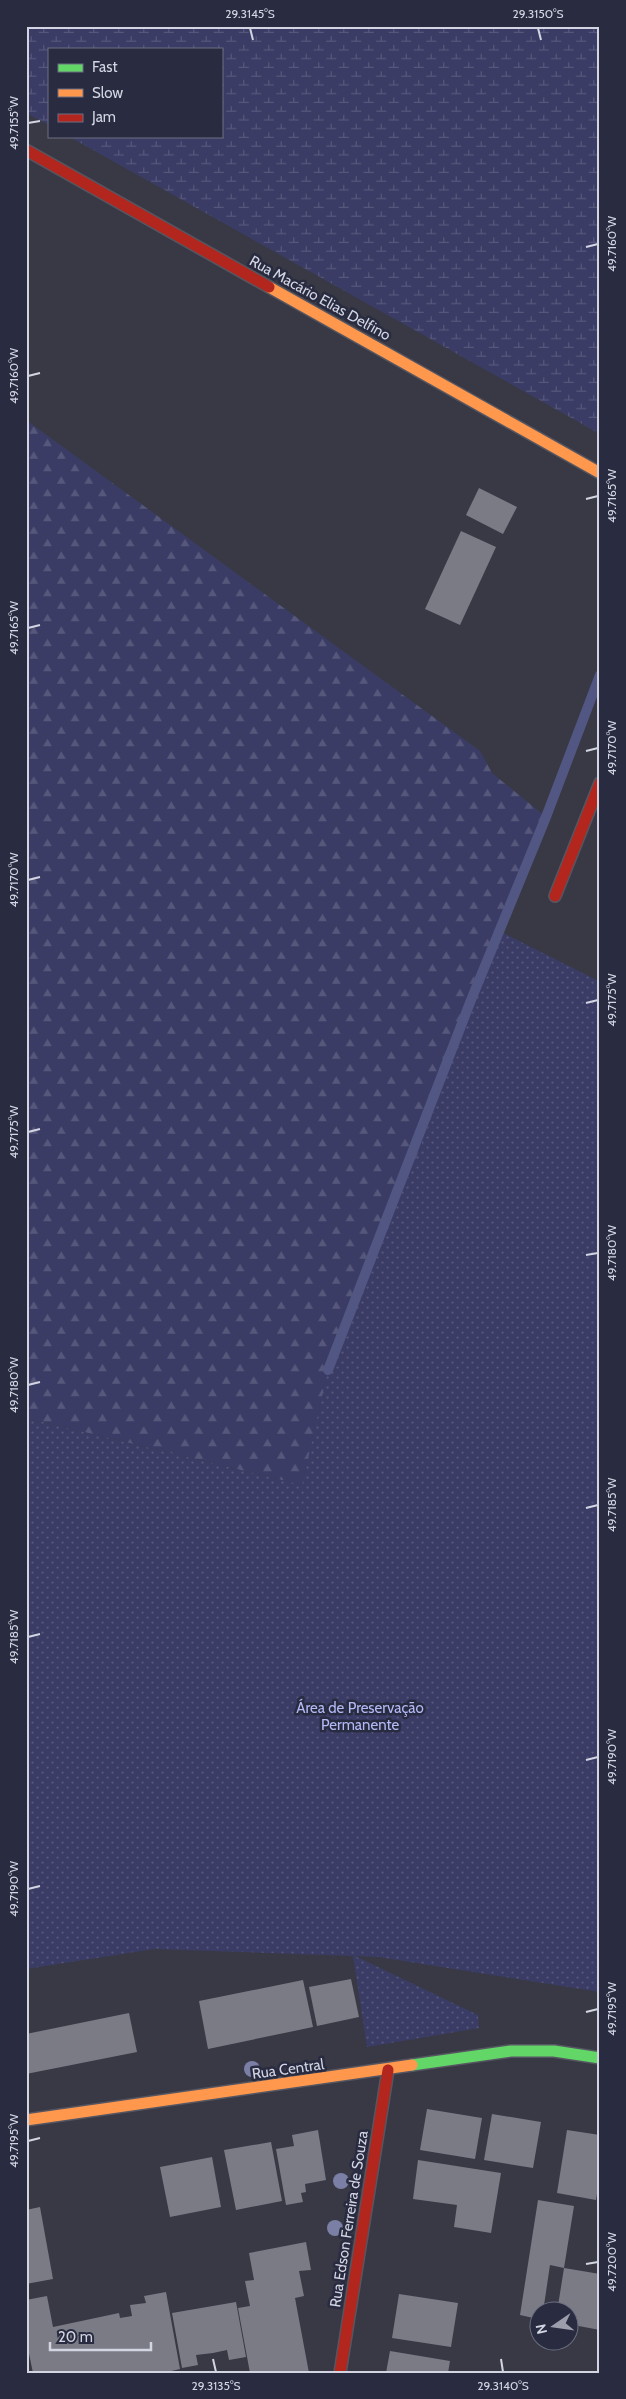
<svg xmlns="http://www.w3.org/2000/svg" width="626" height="2399" viewBox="0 0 626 2399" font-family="Cabin,sans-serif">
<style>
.forest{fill:url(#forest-firs)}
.wetland{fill:url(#wetland-marsh)}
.park{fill:url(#park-dots)}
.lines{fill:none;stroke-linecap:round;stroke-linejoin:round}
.stream{stroke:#525683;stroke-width:10}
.building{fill:#7a7b85}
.fast-casing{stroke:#555661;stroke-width:14}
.slow-casing{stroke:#555661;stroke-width:14}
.jam-casing{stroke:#555661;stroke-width:14}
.fast{stroke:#63d668;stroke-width:11}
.slow{stroke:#ff974d;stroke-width:11}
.jam{stroke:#b3261e;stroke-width:11}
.tree{fill:#7b7fa6}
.ticks{fill:none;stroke:#d3d5e3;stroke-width:2}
.labels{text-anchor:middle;stroke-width:5;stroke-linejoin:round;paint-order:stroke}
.street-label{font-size:15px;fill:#d3d5e3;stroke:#292b40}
.park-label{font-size:15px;fill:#b2b9f5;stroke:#292b40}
.neatline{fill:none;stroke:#d3d5e3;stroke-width:2}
.ticks-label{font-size:12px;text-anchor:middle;fill:#d3d5e3}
</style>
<defs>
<pattern id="forest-firs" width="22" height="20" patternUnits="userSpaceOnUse" patternTransform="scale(1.25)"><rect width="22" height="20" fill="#3a3c65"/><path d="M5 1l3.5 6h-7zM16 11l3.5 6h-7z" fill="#56577b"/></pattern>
<pattern id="wetland-marsh" width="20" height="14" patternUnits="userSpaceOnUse" patternTransform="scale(1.25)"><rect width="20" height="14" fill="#3a3c65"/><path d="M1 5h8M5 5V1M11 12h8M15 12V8" fill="none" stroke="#56577b"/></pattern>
<pattern id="park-dots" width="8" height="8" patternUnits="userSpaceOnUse" patternTransform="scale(1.25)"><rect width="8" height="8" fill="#3a3c65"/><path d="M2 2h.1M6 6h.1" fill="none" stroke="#56577b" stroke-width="1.8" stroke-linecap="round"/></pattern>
</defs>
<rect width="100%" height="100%" fill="#383945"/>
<polygon class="forest" points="26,420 480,751 492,773 546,817 499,931 600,982 302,1485 26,1418"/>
<polygon class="wetland" points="26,26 600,26 600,434 68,136 221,136 221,49 49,49 49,125 26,113"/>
<polygon class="park" points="499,931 600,982 600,1992 378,1957 355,1956 478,2015 479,2028 367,2047 353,1956 154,1949 26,1969 26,1418 302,1485 328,1370 417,1156"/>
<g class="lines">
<polyline class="stream" points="328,1370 471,1000 546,817 600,675"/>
</g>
<g class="building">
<polygon points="479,488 517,507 503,534 466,515"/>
<polygon points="461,531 496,547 460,625 425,609"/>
<polygon points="351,1979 359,2017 317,2026 309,1987"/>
<polygon points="303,1980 313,2027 208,2049 199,2001"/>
<polygon points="129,2013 137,2052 26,2074 26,2034"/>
<polygon points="427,2109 482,2118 475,2159 420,2150"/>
<polygon points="492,2114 541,2122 533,2168 484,2160"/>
<polygon points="318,2130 326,2180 305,2184 306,2192 301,2193 303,2202 286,2205 276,2149 294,2146 292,2135"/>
<polygon points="567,2130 600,2135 600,2176 596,2200 557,2193"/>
<polygon points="271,2142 282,2201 236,2210 224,2150"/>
<polygon points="212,2157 221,2207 170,2217 160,2167"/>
<polygon points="418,2160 501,2173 491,2233 454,2227 457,2205 413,2199"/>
<polygon points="538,2200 574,2206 564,2268 600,2274 600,2330 568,2324 568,2312 557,2312 564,2268 550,2265 543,2312 538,2312 538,2319 520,2315"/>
<polygon points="40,2207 53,2279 26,2284 26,2210"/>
<polygon points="306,2242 311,2270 299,2271 304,2296 295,2298 309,2373 250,2373 238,2308 250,2306 245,2281 254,2280 249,2253"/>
<polygon points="166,2292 180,2369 163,2373 33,2373 26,2339 26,2300 47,2296 53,2327 119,2313 120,2318 132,2316 130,2305 146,2303 144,2296"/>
<polygon points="399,2294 458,2303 451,2347 392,2338"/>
<polygon points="236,2302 246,2357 229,2360 227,2350 213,2353 196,2355 198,2365 182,2368 172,2313"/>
<polygon points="390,2351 450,2361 448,2373 386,2373"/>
</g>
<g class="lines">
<g class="fast-casing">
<polyline id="fast" points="412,2065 511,2051 554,2051 600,2058"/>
</g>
<g class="slow-casing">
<g id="slow">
<polyline points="269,287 600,473"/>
<polyline points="26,2120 412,2065"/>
</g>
</g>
<g class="jam-casing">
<g id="jam">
<polyline points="26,150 269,287"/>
<polyline points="555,896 600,783"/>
<polyline points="340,2373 388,2070"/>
</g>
</g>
<use href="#fast" class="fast"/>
<use href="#slow" class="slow"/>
<use href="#jam" class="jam"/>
</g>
<g class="tree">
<circle cx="252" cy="2069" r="8"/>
<circle cx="341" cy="2181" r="8"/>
<circle cx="335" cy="2228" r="8"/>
</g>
<path class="ticks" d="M250,28L253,40M538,28L541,40M28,123L40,121M586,247L598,244M28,376L40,373M586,499L598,496M28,628L40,625M586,751L598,748M28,880L40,877M586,1003L598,1000M28,1132L40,1129M586,1255L598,1253M28,1385L40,1382M586,1508L598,1505M28,1637L40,1634M586,1760L598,1757M28,1889L40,1886M586,2012L598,2009M28,2141L40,2138M586,2264L598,2262M213,2359L216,2372M501,2359L503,2372"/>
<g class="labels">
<g class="street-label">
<text transform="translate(320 298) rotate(29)" y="5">Rua Macário Elias Delfino</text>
<text transform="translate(288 2069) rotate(-8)" y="5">Rua Central</text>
<text transform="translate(349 2219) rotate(-81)" y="5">Rua Edson Ferreira de Souza</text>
</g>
<g class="park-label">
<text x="360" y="1713">Área de Preservação<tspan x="360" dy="17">Permanente</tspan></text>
</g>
</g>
<rect width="626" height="2399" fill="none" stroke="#292b40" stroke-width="55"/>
<rect x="48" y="48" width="175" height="90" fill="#292b40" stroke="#6d6f81"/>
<rect x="58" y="64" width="25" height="8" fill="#63d668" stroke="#6d6f81"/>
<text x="92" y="72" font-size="15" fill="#d3d5e3">Fast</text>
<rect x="58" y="89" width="25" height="8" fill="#ff974d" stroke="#6d6f81"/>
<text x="92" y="98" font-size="15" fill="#d3d5e3">Slow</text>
<rect x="58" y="114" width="25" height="8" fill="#b3261e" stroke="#6d6f81"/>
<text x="92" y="122" font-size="15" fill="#d3d5e3">Jam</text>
<g transform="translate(554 2326) rotate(257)"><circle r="24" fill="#292b40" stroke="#6d6f81"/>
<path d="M0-4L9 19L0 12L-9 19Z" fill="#9d9eac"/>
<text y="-8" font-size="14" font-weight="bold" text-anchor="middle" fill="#d3d5e3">N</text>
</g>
<path d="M50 2342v8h101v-8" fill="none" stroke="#d3d5e3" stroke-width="2.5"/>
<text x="58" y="2342" font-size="15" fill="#d3d5e3" stroke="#292b40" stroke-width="4" paint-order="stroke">20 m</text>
<rect x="28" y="28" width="570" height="2344" class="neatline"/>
<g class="ticks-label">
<text x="250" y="18">29.3145°S</text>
<text x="538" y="18">29.3150°S</text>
<text transform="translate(14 123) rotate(-90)" y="4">49.7155°W</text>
<text transform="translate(612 244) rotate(-90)" y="4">49.7160°W</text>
<text transform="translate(14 376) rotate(-90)" y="4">49.7160°W</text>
<text transform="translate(612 496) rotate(-90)" y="4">49.7165°W</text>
<text transform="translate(14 628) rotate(-90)" y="4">49.7165°W</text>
<text transform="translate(612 748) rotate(-90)" y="4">49.7170°W</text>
<text transform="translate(14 880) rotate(-90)" y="4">49.7170°W</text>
<text transform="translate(612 1000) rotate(-90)" y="4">49.7175°W</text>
<text transform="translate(14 1132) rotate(-90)" y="4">49.7175°W</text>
<text transform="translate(612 1253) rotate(-90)" y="4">49.7180°W</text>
<text transform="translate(14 1385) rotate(-90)" y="4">49.7180°W</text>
<text transform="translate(612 1505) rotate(-90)" y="4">49.7185°W</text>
<text transform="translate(14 1637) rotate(-90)" y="4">49.7185°W</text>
<text transform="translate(612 1757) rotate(-90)" y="4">49.7190°W</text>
<text transform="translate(14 1889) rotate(-90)" y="4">49.7190°W</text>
<text transform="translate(612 2009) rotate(-90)" y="4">49.7195°W</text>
<text transform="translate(14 2141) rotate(-90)" y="4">49.7195°W</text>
<text transform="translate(612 2262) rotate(-90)" y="4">49.7200°W</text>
<text x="216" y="2390">29.3135°S</text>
<text x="503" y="2390">29.3140°S</text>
</g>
</svg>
